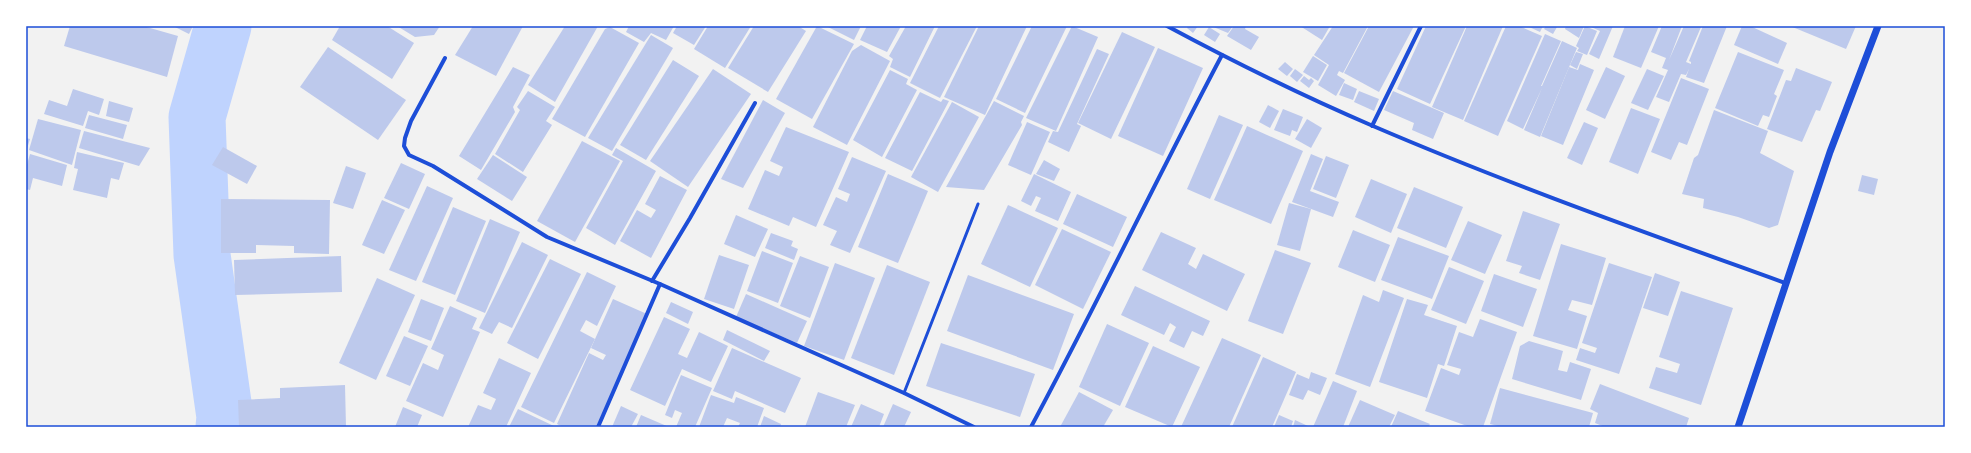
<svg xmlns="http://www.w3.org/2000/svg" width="1971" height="453" viewBox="0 0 1971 453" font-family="'Asap Condensed',sans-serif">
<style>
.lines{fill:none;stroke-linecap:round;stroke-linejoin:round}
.river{stroke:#bfd3fe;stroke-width:57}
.building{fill:#bdc9ec}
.service{stroke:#1d4ed8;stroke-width:3}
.minor{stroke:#1d4ed8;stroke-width:4}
.tertiary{stroke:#1d4ed8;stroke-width:7}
.neatline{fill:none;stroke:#1d4ed8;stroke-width:1.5}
</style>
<rect width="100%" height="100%" fill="#f2f2f2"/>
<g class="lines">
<polyline class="river" points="223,26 197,117 202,255 225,417 224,427"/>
</g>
<g class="building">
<polygon points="70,26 143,26 178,36 167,77 64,46"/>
<polygon points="173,26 193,26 189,34"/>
<polygon points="340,26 387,26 414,43 392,79 332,40"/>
<polygon points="397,26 440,26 434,35 415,37"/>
<polygon points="473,26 523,26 496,76 455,55"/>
<polygon points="565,26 598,26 555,102 528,85"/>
<polygon points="629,26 674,26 666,40 651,33 644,42 626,32"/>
<polygon points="677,26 706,26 694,45 673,33"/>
<polygon points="708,26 751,26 725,68 694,49"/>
<polygon points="754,26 798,26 806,31 768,92 728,68"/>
<polygon points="817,26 854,44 812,119 776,99"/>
<polygon points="826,26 861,26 854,40"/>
<polygon points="867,26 901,26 887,52 860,40"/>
<polygon points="906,26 935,26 910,77 890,67 893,59 889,56"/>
<polygon points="939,26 977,26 940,98 910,83"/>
<polygon points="979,26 1027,26 985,115 944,97"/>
<polygon points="1032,26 1067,26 1025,113 996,99"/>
<polygon points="1072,26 1098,37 1056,131 1026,118"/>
<polygon points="1188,26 1198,26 1193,33 1187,28"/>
<polygon points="1211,26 1233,26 1228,33"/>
<polygon points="1234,26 1246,26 1245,29 1259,37 1251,50 1227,36"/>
<polygon points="1300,26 1330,26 1322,40"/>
<polygon points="1333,26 1368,26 1343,73 1339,71 1337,75 1345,80 1336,96 1318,85 1329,65 1314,55"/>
<polygon points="1369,26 1414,26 1379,92 1344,73"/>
<polygon points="1426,26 1466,26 1430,104 1397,89"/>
<polygon points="1467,26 1503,26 1463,120 1432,107"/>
<polygon points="1506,26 1519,26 1542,36 1498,136 1464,121"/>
<polygon points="1527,26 1543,26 1540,32"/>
<polygon points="1546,26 1555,26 1557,27 1553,34 1544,29"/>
<polygon points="1566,26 1584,26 1579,38 1565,29"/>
<polygon points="1585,26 1597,31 1587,55 1577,51 1579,48 1576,46"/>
<polygon points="1589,26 1613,26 1599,59 1589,54 1600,31"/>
<polygon points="1625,26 1659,26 1641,68 1613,57"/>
<polygon points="1662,26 1682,26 1669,60 1684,26 1701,27 1686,62 1691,64 1691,62 1689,61 1703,26 1727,26 1704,83 1686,77 1689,69 1686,75 1681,74 1669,102 1656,97 1668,70 1662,68 1666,58 1651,52"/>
<polygon points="1742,26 1750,26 1787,43 1778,64 1734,45"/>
<polygon points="1790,26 1856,26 1846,49"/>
<polygon points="610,27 639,43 585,137 552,119 605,29"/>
<polygon points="1209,27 1220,34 1215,42 1204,35"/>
<polygon points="1122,32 1155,47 1111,139 1078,123"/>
<polygon points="1545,34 1561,41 1541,86 1542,86 1562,41 1577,48 1540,137 1524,130 1542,88 1523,129 1507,121"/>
<polygon points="651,35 673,48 612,151 588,138"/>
<polygon points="861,45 890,61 847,145 813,127 852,51"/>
<polygon points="328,47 406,100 378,140 300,87"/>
<polygon points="1158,48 1203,68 1163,156 1118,136"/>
<polygon points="1097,49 1109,54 1077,124 1081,126 1069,152 1048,142 1053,131 1058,132"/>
<polygon points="1576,52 1583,54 1577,69 1570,65"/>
<polygon points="1738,52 1784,70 1774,94 1777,96 1769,117 1763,115 1758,126 1715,108"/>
<polygon points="1313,56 1327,65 1318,81 1303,72"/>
<polygon points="673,60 699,76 646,160 620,145"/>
<polygon points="1285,62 1293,69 1287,76 1278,69"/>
<polygon points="1580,64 1594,70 1563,145 1541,136 1569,67 1578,70"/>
<polygon points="513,67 530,75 513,107 515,112 481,170 459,156"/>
<polygon points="1606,67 1625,76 1605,119 1586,110"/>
<polygon points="1796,68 1832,82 1820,111 1816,110 1802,142 1767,129 1786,80 1791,81"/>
<polygon points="713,69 751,94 688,187 650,161"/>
<polygon points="1295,69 1303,75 1297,82 1290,76"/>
<polygon points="1647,69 1664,76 1648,110 1631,103"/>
<polygon points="890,70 908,79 906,84 917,90 882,157 853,140"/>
<polygon points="1304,76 1309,80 1311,78 1314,81 1309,88 1300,81"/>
<polygon points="1681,78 1709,89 1687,145 1679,142 1671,160 1651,152"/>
<polygon points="1344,83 1357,89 1353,100 1339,95"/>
<polygon points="73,89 104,99 99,115 88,111 83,126 44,114 49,100 67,106"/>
<polygon points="528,91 555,107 546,121 552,125 523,172 495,154 520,110 517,107"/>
<polygon points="1359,91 1379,99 1374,111 1354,102"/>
<polygon points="1393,91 1444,113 1433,139 1412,130 1414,123 1384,110"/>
<polygon points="920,92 941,102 943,99 949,101 912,171 885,158"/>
<polygon points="763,100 785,113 743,188 721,179"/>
<polygon points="109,101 133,108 129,122 106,116"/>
<polygon points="994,101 1024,116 1021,122 1022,125 984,190 946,187"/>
<polygon points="952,102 979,117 938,192 911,177"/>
<polygon points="1268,105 1279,111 1270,128 1259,122"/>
<polygon points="1631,108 1660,119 1638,174 1609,162"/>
<polygon points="1283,109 1303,117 1297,132 1292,130 1290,136 1274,130"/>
<polygon points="1714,110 1768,131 1760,153 1794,171 1778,225 1769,228 1738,217 1703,208 1704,199 1682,194 1694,158 1698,155"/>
<polygon points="89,115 127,125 123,139 85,128"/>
<polygon points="1219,115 1243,125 1210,199 1187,189"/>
<polygon points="38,119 81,130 72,165 29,150"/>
<polygon points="1307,119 1322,128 1311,148 1295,139"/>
<polygon points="1027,122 1050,132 1031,175 1008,165"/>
<polygon points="1584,122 1598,128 1582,165 1567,158"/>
<polygon points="1247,126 1303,151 1271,224 1214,200"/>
<polygon points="786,127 849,152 816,227 793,217 789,226 748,209 765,170 779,176 783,167 770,161"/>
<polygon points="84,131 150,148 139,166 79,148"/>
<polygon points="26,138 30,139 26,152"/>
<polygon points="582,141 620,161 575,242 537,221"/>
<polygon points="223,147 257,166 247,184 212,165"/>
<polygon points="616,148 656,171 615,245 586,228 623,161 612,155"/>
<polygon points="77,152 124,163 119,180 111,178 107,198 73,190 78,169 74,168"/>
<polygon points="30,154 67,165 62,186 33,178 30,190 26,189 26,168"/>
<polygon points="1311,154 1323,159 1310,191 1339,202 1333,217 1292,202"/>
<polygon points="493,155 527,177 512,201 477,179"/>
<polygon points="1326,156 1349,165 1336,198 1313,189"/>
<polygon points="852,157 886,171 850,253 830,245 837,231 823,225 836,197 847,202 850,194 838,189"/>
<polygon points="1044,160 1060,169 1054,181 1036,174"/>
<polygon points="401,163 425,174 409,209 384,198"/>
<polygon points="346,166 366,173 353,209 333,203"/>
<polygon points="888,174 928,191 898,263 858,247"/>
<polygon points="1034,174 1071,192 1058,221 1035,211 1041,198 1036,196 1031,206 1021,201"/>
<polygon points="1862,175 1878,179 1874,195 1858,191"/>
<polygon points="660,176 687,190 651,258 620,241 637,210 651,218 656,210 645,204"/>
<polygon points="1371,179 1407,194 1391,233 1355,217"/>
<polygon points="427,186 453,198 416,281 389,270"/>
<polygon points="1414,187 1463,207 1446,248 1397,228"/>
<polygon points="1077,194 1127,217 1113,247 1063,224"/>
<polygon points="221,199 330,200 329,254 294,253 294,246 256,245 256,253 221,253"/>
<polygon points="382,200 405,210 384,254 362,245"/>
<polygon points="1289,203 1311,209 1300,251 1277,245"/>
<polygon points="1008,205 1058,228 1030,287 981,264"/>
<polygon points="453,207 486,221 455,295 422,282"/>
<polygon points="1523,211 1560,224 1540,280 1519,273 1522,266 1506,261"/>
<polygon points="736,215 768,229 755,257 724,244"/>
<polygon points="490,219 520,232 485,313 456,301"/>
<polygon points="1468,221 1502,235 1485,274 1451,260"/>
<polygon points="1062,229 1111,252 1083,309 1035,285"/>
<polygon points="1353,230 1390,245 1375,282 1338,267"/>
<polygon points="1161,232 1196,248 1188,264 1196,269 1203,254 1245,274 1227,311 1142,270"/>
<polygon points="771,233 793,241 791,246 798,249 794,260 765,248"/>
<polygon points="1398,237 1449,256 1432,299 1381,280"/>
<polygon points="522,242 548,255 512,328 499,322 492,334 479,328"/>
<polygon points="1561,244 1606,258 1592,305 1572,300 1568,310 1587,316 1577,349 1533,336"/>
<polygon points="1275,250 1311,263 1283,334 1248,321"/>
<polygon points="762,251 793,263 778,303 747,291"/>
<polygon points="719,255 749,265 734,309 704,299"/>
<polygon points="341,256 342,292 235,295 234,260"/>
<polygon points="800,256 829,267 810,318 780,306"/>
<polygon points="550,259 581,274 538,359 507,343"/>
<polygon points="835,263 875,278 844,360 804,346"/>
<polygon points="1609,263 1652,277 1619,374 1576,360 1580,348 1595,353 1597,348 1582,343"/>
<polygon points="887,265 930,282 894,375 851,358"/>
<polygon points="1449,267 1484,281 1466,324 1431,310"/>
<polygon points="587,272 616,286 597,326 586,320 580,331 595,339 554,423 521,407"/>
<polygon points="1655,273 1680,282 1668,316 1643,308"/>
<polygon points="1494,274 1537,289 1523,327 1481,311"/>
<polygon points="968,275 1074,314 1053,370 947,331"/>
<polygon points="377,278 415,295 376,380 339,363"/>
<polygon points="1135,286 1210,321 1203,336 1192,331 1184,348 1169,341 1176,327 1170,323 1164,335 1121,315"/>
<polygon points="1383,290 1404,298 1370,387 1335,374 1363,295 1379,302"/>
<polygon points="1681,291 1733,308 1701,405 1649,388 1656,367 1677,373 1680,364 1659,357"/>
<polygon points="746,294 807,321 797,343 736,317"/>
<polygon points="421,299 444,308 431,341 408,332"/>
<polygon points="613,299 647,314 596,427 563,427 557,424 589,353 603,360 606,355 591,348"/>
<polygon points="1407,299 1428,305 1424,315 1457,326 1444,366 1438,364 1427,398 1379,382"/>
<polygon points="671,302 693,312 688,324 666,313"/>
<polygon points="450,306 477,318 472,329 480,332 443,417 406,401 423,363 438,370 444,355 431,349"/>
<polygon points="664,317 690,329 678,354 687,358 699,332 728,346 711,382 682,369 665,406 630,390"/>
<polygon points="1480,319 1517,332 1483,427 1470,427 1425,411 1441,368 1459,375 1461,369 1447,365 1459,332 1473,337"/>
<polygon points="1107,324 1149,343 1120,406 1079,387"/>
<polygon points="727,330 770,351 764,361 723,340"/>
<polygon points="404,336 428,346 410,386 386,376"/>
<polygon points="1222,338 1261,355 1229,427 1181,427"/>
<polygon points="1529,341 1563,351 1558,370 1567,372 1570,362 1591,369 1581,400 1512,379 1520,346"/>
<polygon points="941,343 1035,374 1020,417 926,386"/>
<polygon points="1153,346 1200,367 1172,427 1125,407"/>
<polygon points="732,348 801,378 785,413 735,391 732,399 713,391"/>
<polygon points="1263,357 1296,372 1272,427 1232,427"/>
<polygon points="499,358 531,373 506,427 468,427 478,405 491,410 496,399 483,393"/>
<polygon points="1311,372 1327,378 1320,395 1308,390 1303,400 1289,395 1297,374 1309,379"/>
<polygon points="681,375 712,388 695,427 676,427 682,413 675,410 672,418 665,415"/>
<polygon points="1333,381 1357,391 1343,427 1313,427"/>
<polygon points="1600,384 1689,418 1686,427 1605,427 1595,423 1598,413 1590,409"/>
<polygon points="345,385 346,427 239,427 238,400 280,398 280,388"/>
<polygon points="1500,388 1593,413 1589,427 1502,427 1490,424"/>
<polygon points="818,392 855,405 846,427 805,427"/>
<polygon points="1079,392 1113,410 1103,427 1060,427"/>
<polygon points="711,395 734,403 736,397 764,408 757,427 738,427 740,423 727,418 723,427 699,427"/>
<polygon points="1360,400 1395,415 1389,427 1348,427"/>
<polygon points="861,404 884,414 879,427 851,427"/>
<polygon points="893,404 911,412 904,427 883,427"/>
<polygon points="621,406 638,414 631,427 612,427"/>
<polygon points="403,407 422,415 417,427 395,427"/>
<polygon points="518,409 556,427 509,427"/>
<polygon points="1398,411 1430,424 1428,427 1391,427"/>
<polygon points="641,415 669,427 636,427"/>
<polygon points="1279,415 1293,421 1291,427 1274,427"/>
<polygon points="764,416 781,424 780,427 760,427"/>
<polygon points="1295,420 1308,426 1308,427 1293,427"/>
</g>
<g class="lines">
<polyline class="service" points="904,393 978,204"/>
<g class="minor">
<path d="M1167,26C1234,62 1303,96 1373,126C1508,184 1647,233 1785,283"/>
<polyline points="445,58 411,121 405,138 404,146 409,155 433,166 547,237 660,284 904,393 974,427"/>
<polyline points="1372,126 1421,26"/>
<polyline points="652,281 690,218 755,103"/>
<polyline points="598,427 660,284"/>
<path d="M1031,427C1097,304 1157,178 1222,55"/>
</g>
<polyline class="tertiary" points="1738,427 1830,152 1878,26"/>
</g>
<rect width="1971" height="453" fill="none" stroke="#ffffff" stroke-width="54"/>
<rect x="27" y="27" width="1917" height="399" class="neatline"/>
</svg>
